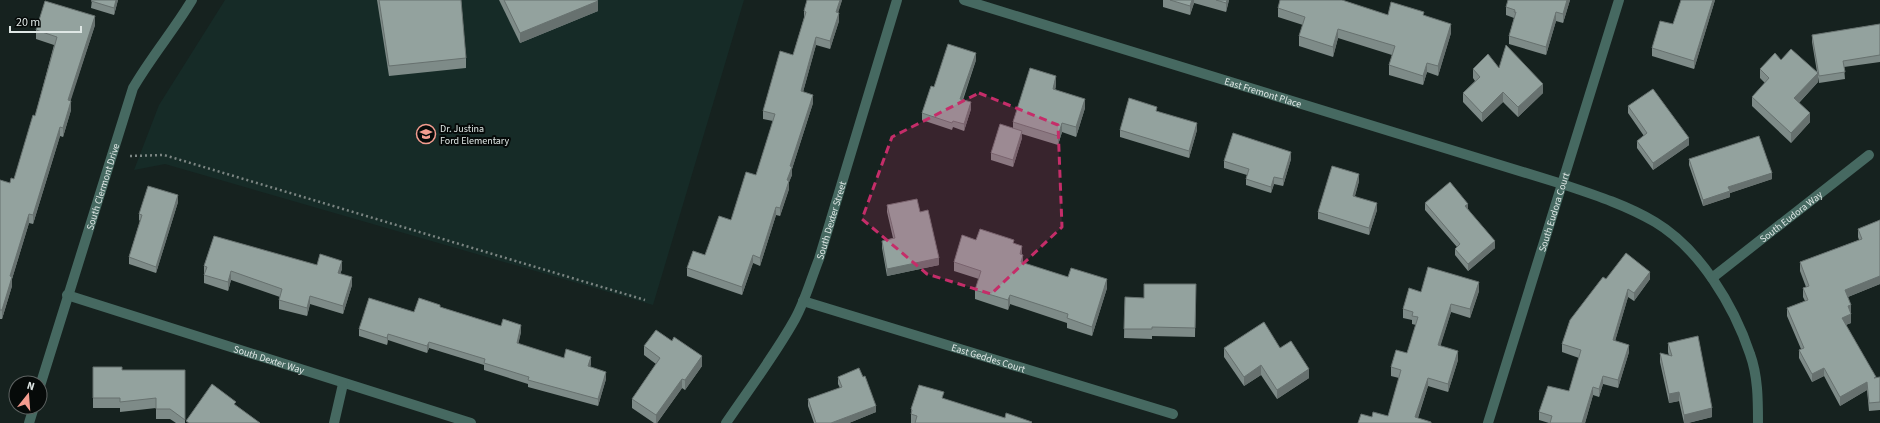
<svg xmlns="http://www.w3.org/2000/svg" width="1880" height="423" viewBox="0 0 1880 423" font-family="'Source Sans 3',sans-serif">
<style>
.built{fill:#162b27}
.lines{fill:none;stroke-linecap:round;stroke-linejoin:round}
.path{stroke:#7b8582;stroke-width:2.5;stroke-dasharray:2 3;stroke-linecap:butt}
.minor{stroke:#466961;stroke-width:10}
.wall{fill:#7e8b88}
.shaded-wall{fill:#67716f}
.building{fill:#93a29e;stroke:#67716f}
.marked{fill:#c52d69;fill-opacity:0.2;stroke:#c52d69;stroke-width:3;stroke-dasharray:8 5;stroke-linejoin:round}
.labels{text-anchor:middle;stroke-width:4;stroke-linejoin:round;paint-order:stroke}
.street-label{font-size:10px;fill:#dfe7e5;stroke:#060a09}
.poi-label{font-size:10px;fill:#dfe7e5;stroke:#060a09;text-anchor:start}
</style>
<rect width="100%" height="100%" fill="#16221f"/>
<polygon class="built" points="225,0 744,0 653,305 165,164 134,170 159,105"/>
<g class="lines">
<polyline class="path" points="130,156 164,155 645,300"/>
<g class="minor">
<path id="s1" d="M964,0L1562,184C1595,195 1626,205 1655,222C1700,249 1734,306 1750,354C1758,376 1758,400 1758,423"/>
<path id="s2" d="M1712,278L1869,155"/>
<path id="s3" d="M67,295L471,423"/>
<path id="s4" d="M803,301L1173,414"/>
<path id="s5" d="M40,386L133,88C151,57 174,30 192,0"/>
<polyline points="29,423 34,407"/>
<polyline points="334,423 343,384"/>
<path id="s6" d="M726,423C749,389 775,355 795,319C805,301 811,279 819,259L897,0"/>
<path id="s7" d="M1488,423L1619,0"/>
</g>
</g>
<g class="wall">
<polygon points="92,0 118,0 114,15 91,8"/>
<polygon points="377,0 461,0 466,58 466,68 389,76"/>
<polygon points="499,0 597,0 598,11 520,43"/>
<polygon points="842,0 838,12 839,21 830,49 816,45 803,92 813,103 792,169 792,175 789,182 789,189 780,216 776,215 760,266 753,263 742,295 687,276 687,268 705,255 731,220 756,175 773,121 763,119 763,111 793,55 804,18 804,11"/>
<polygon points="1163,0 1229,0 1226,12 1194,3 1190,15 1163,7"/>
<polygon points="1570,0 1563,23 1556,21 1546,55 1509,44 1509,36 1514,18 1506,15 1506,7"/>
<polygon points="1715,0 1694,69 1652,56 1652,48 1673,24"/>
<polygon points="1278,8 1388,15 1424,15 1451,33 1438,76 1427,72 1423,85 1389,75 1389,65 1392,55 1338,38 1333,57 1299,46 1299,36 1303,25 1278,17"/>
<polygon points="1880,24 1880,62 1844,67 1845,79 1819,83 1818,77 1818,82 1799,103 1810,122 1791,143 1752,106 1752,97 1765,83 1760,78 1760,69 1781,60 1817,72 1812,42 1812,35"/>
<polygon points="95,25 70,101 71,110 63,137 60,136 33,224 29,223 12,279 12,286 2,319 0,319 0,180 10,183 14,179 35,116 54,45 36,39 36,30"/>
<polygon points="976,60 963,100 971,109 964,131 953,127 952,130 922,120 922,113 934,87"/>
<polygon points="1499,68 1543,93 1518,117 1503,102 1482,122 1463,102 1463,93 1475,81 1473,78 1473,69"/>
<polygon points="1056,86 1055,89 1085,108 1076,137 1062,132 1058,145 1022,134 1022,138 1013,167 991,160 991,153 1013,128 1013,122"/>
<polygon points="1628,106 1689,145 1653,170 1637,148 1637,141 1644,136 1628,113"/>
<polygon points="1157,111 1197,130 1189,158 1120,137 1120,130"/>
<polygon points="1291,159 1283,186 1274,184 1271,193 1246,185 1246,179 1247,175 1224,168 1224,161"/>
<polygon points="1689,159 1772,179 1730,193 1730,197 1703,206 1689,165"/>
<polygon points="1359,181 1355,196 1377,210 1369,235 1318,219 1318,212"/>
<polygon points="178,202 156,273 129,264 129,257 140,221 139,220 139,214"/>
<polygon points="1425,203 1468,209 1495,248 1468,271 1455,255 1455,249 1457,247 1425,210"/>
<polygon points="887,205 920,212 939,265 887,276 882,248 882,241 893,238 887,212"/>
<polygon points="1880,220 1880,284 1848,297 1851,313 1851,323 1846,325 1876,378 1880,377 1880,410 1869,411 1867,390 1840,406 1824,376 1812,382 1799,358 1799,350 1801,349 1787,316 1787,308 1805,301 1803,297 1803,288 1806,287 1800,271 1800,262 1859,240 1858,237 1858,229"/>
<polygon points="976,240 1014,243 1022,255 1023,263 1068,277 1107,288 1092,336 1067,328 1067,323 1010,304 1008,310 975,299 975,290 979,279 954,271 954,262"/>
<polygon points="317,265 342,269 340,274 352,285 343,314 310,304 307,316 279,309 279,300 280,297 231,280 228,291 204,283 204,266"/>
<polygon points="1606,279 1650,279 1634,301 1628,297 1615,341 1629,352 1618,388 1603,384 1599,397 1593,395 1585,423 1549,423 1539,420 1539,412 1569,391 1579,358 1562,352 1562,344"/>
<polygon points="1196,284 1195,337 1152,336 1152,339 1124,338 1125,297 1144,298"/>
<polygon points="1479,291 1470,318 1451,312 1440,346 1458,360 1448,392 1428,386 1418,418 1372,417 1388,416 1399,378 1391,376 1391,367 1407,353 1416,325 1412,324 1412,320 1403,318 1403,309 1421,292"/>
<polygon points="440,307 501,326 521,332 518,344 564,358 591,364 590,367 606,379 598,406 528,387 528,384 484,370 484,365 429,348 427,353 388,340 387,345 359,336 359,329 414,312"/>
<polygon points="672,341 702,366 685,390 682,388 657,423 654,423 632,408 632,399 656,364 644,355 644,346"/>
<polygon points="1668,343 1712,417 1688,423 1684,423 1679,401 1669,403 1660,362 1660,353 1669,356 1668,352"/>
<polygon points="1224,348 1280,348 1309,378 1277,399 1261,375 1244,386 1224,357"/>
<polygon points="93,367 122,370 185,370 185,423 176,423 170,419 156,419 156,408 120,412 120,408 93,408"/>
<polygon points="838,377 863,377 876,412 849,423 814,423 808,406 808,399 840,388 838,384"/>
<polygon points="944,399 1005,418 1032,423 911,423 911,409"/>
</g>
<g class="shaded-wall">
<polygon points="116,0 118,0 114,15 114,8"/>
<polygon points="840,0 842,0 836,20 836,12"/>
<polygon points="1192,0 1194,0 1194,3 1190,15 1190,6"/>
<polygon points="1227,0 1229,0 1226,12 1226,3"/>
<polygon points="1567,0 1570,0 1563,23 1563,14"/>
<polygon points="1713,0 1715,0 1694,69 1694,61"/>
<polygon points="598,1 598,11 520,43 520,33"/>
<polygon points="1556,12 1556,21 1546,55 1546,47"/>
<polygon points="839,13 839,21 830,49 830,41"/>
<polygon points="95,16 95,25 68,109 68,100"/>
<polygon points="1451,24 1451,33 1438,76 1438,66"/>
<polygon points="1338,29 1338,38 1333,57 1333,47"/>
<polygon points="816,37 816,45 801,99 801,91"/>
<polygon points="976,53 976,60 960,106 960,99"/>
<polygon points="1427,63 1427,72 1423,85 1423,76"/>
<polygon points="1818,73 1818,82 1794,108 1794,98"/>
<polygon points="1056,76 1056,86 1053,98 1053,89"/>
<polygon points="1543,84 1543,93 1518,117 1518,107"/>
<polygon points="1503,92 1503,102 1482,122 1482,113"/>
<polygon points="813,95 813,103 792,169 792,175 789,182 789,189 780,216 780,208 790,166"/>
<polygon points="1085,99 1085,108 1076,137 1076,127"/>
<polygon points="71,101 71,110 63,137 63,128"/>
<polygon points="971,102 971,109 964,131 964,124"/>
<polygon points="1810,113 1810,122 1791,143 1791,133"/>
<polygon points="1062,123 1062,132 1058,145 1058,136"/>
<polygon points="1197,123 1197,130 1189,158 1189,151"/>
<polygon points="60,127 60,136 33,224 33,215"/>
<polygon points="1022,131 1022,138 1013,167 1013,160"/>
<polygon points="1689,138 1689,145 1653,170 1653,163"/>
<polygon points="1291,152 1291,159 1283,186 1283,179"/>
<polygon points="1772,173 1772,179 1730,193 1730,197 1703,206 1703,200 1728,187"/>
<polygon points="1359,174 1359,181 1353,202 1353,196"/>
<polygon points="1274,177 1274,184 1271,193 1271,187"/>
<polygon points="178,195 178,202 156,273 156,267"/>
<polygon points="1377,203 1377,210 1369,235 1369,228"/>
<polygon points="1468,204 1468,211 1465,206"/>
<polygon points="776,207 776,215 760,266 760,258"/>
<polygon points="29,214 29,223 12,279 12,286 2,319 2,310 10,276"/>
<polygon points="1495,241 1495,248 1468,271 1468,264"/>
<polygon points="1022,246 1022,255 1020,254"/>
<polygon points="753,255 753,263 742,295 742,287"/>
<polygon points="1023,255 1023,265 1021,262"/>
<polygon points="939,258 939,265 887,276 887,269"/>
<polygon points="342,261 342,269 338,281 338,273"/>
<polygon points="231,271 231,280 228,291 228,282"/>
<polygon points="1650,272 1650,279 1634,301 1634,293"/>
<polygon points="1880,276 1880,284 1845,298 1845,290"/>
<polygon points="352,277 352,285 343,314 343,306"/>
<polygon points="1107,279 1107,288 1092,336 1092,327"/>
<polygon points="1479,282 1479,291 1470,318 1470,309"/>
<polygon points="1628,289 1628,297 1613,348 1613,340"/>
<polygon points="1010,295 1010,304 1008,310 1008,300"/>
<polygon points="310,296 310,304 307,316 307,308"/>
<polygon points="1451,304 1451,312 1438,354 1438,345"/>
<polygon points="1851,305 1851,313 1848,306"/>
<polygon points="1851,314 1851,323 1842,326 1842,318"/>
<polygon points="521,325 521,332 517,350 517,343"/>
<polygon points="388,334 388,340 387,345 387,338"/>
<polygon points="429,342 429,348 427,353 427,346"/>
<polygon points="1629,345 1629,352 1618,388 1618,380"/>
<polygon points="1458,351 1458,360 1448,392 1448,384"/>
<polygon points="702,356 702,366 685,390 685,380"/>
<polygon points="591,357 591,364 588,373 588,366"/>
<polygon points="1261,365 1261,375 1244,386 1244,377"/>
<polygon points="1824,368 1824,376 1812,382 1812,374"/>
<polygon points="1309,369 1309,378 1277,399 1277,390"/>
<polygon points="606,372 606,379 598,406 598,399"/>
<polygon points="1603,376 1603,384 1599,397 1599,389"/>
<polygon points="1428,378 1428,386 1416,423 1415,417"/>
<polygon points="682,379 682,388 657,423 656,423 656,415"/>
<polygon points="1867,382 1867,390 1840,406 1840,397"/>
<polygon points="1593,387 1593,395 1585,423 1582,423"/>
<polygon points="1679,392 1679,401 1669,403 1669,394"/>
<polygon points="876,406 876,412 849,423 831,423"/>
<polygon points="1712,408 1712,417 1688,423 1684,423 1684,415"/>
</g>
<g class="building">
<polygon points="92,0 116,0 114,8 91,1"/>
<polygon points="379,0 461,0 466,58 389,66"/>
<polygon points="504,0 597,0 598,1 520,33"/>
<polygon points="807,0 840,0 836,12 839,13 830,41 816,37 801,91 813,95 790,166 792,167 787,180 789,181 780,208 776,207 760,258 753,255 742,287 687,268 693,251 705,255 719,216 731,220 746,172 756,175 775,114 763,111 780,51 793,55 806,12 804,11"/>
<polygon points="1170,0 1192,0 1190,6"/>
<polygon points="1216,0 1227,0 1226,3"/>
<polygon points="1280,0 1342,0 1388,15 1391,2 1424,12 1423,15 1451,24 1438,66 1427,63 1423,76 1389,65 1395,46 1338,29 1333,47 1299,36 1305,17 1278,8"/>
<polygon points="1508,0 1567,0 1563,14 1556,12 1546,47 1509,36 1516,12 1514,12 1515,10 1506,7"/>
<polygon points="1681,0 1713,0 1694,61 1652,48 1660,21 1673,24"/>
<polygon points="45,1 95,16 68,100 71,101 63,128 60,127 33,215 29,214 10,276 12,277 2,310 0,310 0,180 10,183 11,178 14,179 33,115 35,116 57,37 36,30"/>
<polygon points="1880,24 1880,55 1843,61 1845,72 1819,76 1812,35"/>
<polygon points="948,44 976,53 960,99 971,102 964,124 953,121 952,123 922,113 931,86 934,87"/>
<polygon points="1506,45 1543,84 1518,107 1503,92 1482,113 1463,93 1480,77 1473,69 1488,54 1499,68"/>
<polygon points="1791,49 1818,73 1794,98 1810,113 1791,133 1752,97 1769,78 1760,69 1775,53 1781,60"/>
<polygon points="1030,68 1056,76 1053,89 1085,99 1076,127 1062,123 1058,136 1013,122"/>
<polygon points="1653,89 1689,138 1653,163 1637,141 1647,133 1628,106"/>
<polygon points="1129,98 1157,107 1156,111 1197,123 1189,151 1120,130"/>
<polygon points="1000,124 1022,131 1013,160 991,153"/>
<polygon points="1233,133 1291,152 1283,179 1274,177 1271,187 1246,179 1249,169 1224,161"/>
<polygon points="1759,136 1772,173 1728,187 1730,191 1703,200 1689,159"/>
<polygon points="1332,166 1359,174 1353,196 1377,203 1369,228 1318,212"/>
<polygon points="1450,182 1468,204 1465,206 1495,241 1468,264 1455,249 1460,244 1425,203"/>
<polygon points="148,186 178,195 156,267 129,257 142,215 139,214"/>
<polygon points="917,199 920,212 928,210 939,258 887,269 882,241 895,238 887,205"/>
<polygon points="1880,220 1880,276 1845,290 1851,305 1848,306 1851,314 1842,318 1876,377 1874,378 1880,377 1880,402 1869,403 1867,382 1840,397 1824,368 1812,374 1799,350 1804,348 1787,308 1808,300 1803,288 1809,286 1800,262 1862,239 1858,229"/>
<polygon points="980,229 1014,240 1013,243 1022,246 1020,254 1023,255 1021,262 1068,277 1071,268 1107,279 1092,327 1067,318 1068,314 1010,295 1008,300 975,290 981,271 954,262 962,235 976,240"/>
<polygon points="214,236 317,265 320,254 342,261 338,273 352,277 343,306 310,296 307,308 279,300 282,289 231,271 228,282 204,275 207,267 204,266"/>
<polygon points="1626,253 1650,272 1634,293 1628,289 1613,340 1629,345 1618,380 1603,376 1599,389 1593,387 1582,423 1550,423 1552,416 1539,412 1548,386 1569,391 1581,350 1562,344 1570,320 1603,277 1606,279"/>
<polygon points="1428,267 1479,282 1470,309 1451,304 1438,345 1458,351 1448,384 1428,378 1415,417 1431,422 1431,423 1358,423 1361,414 1372,417 1373,412 1388,416 1401,370 1391,367 1396,350 1407,353 1418,317 1412,316 1413,312 1403,309 1409,288 1421,292"/>
<polygon points="1144,284 1196,284 1195,328 1152,327 1152,329 1124,329 1125,297 1144,298"/>
<polygon points="369,298 414,312 419,298 440,305 440,307 501,326 503,319 521,325 517,343 564,358 566,349 591,357 588,366 606,372 598,399 528,380 529,377 484,363 485,359 429,342 427,346 388,334 387,338 359,329"/>
<polygon points="1264,322 1280,348 1291,341 1309,369 1277,390 1261,365 1244,377 1224,348"/>
<polygon points="656,330 672,341 674,337 702,356 685,380 682,379 656,415 632,399 660,358 644,346"/>
<polygon points="1698,336 1712,408 1684,415 1679,392 1669,394 1660,353 1672,356 1668,343"/>
<polygon points="93,367 122,367 122,370 185,370 185,420 170,409 156,409 156,398 120,402 120,398 93,398"/>
<polygon points="859,368 863,377 865,376 876,406 831,423 816,423 808,399 842,387 838,377"/>
<polygon points="212,384 236,402 234,404 260,423 189,423 186,421"/>
<polygon points="919,385 944,392 942,398 1005,418 1006,413 1032,422 1031,423 915,423 917,416 911,414 912,410 911,409"/>
</g>
<path class="marked" d="M979,93L1058,125L1062,227L991,294L927,274L862,219L892,137Z"/>
<defs>
<g id="school-ring" transform="scale(1)"><circle r="9.5" fill="#060a09" stroke="#f59d90" stroke-width="1.5"/><path d="M0-5L7-2L0 1L-7-2ZM-4 1L0 2.5L4 1V4Q0 6-4 4Z" fill="#f59d90"/></g>
</defs>
<g fill-rule="evenodd">
<use href="#school-ring" x="426" y="134"/>
</g>
<g class="labels">
<g class="street-label">
<text dy="4" stroke="none"><textPath href="#s1" startOffset="313">East Fremont Place</textPath></text>
<text dy="4" stroke="none"><textPath href="#s5" startOffset="209">South Clermont Drive</textPath></text>
<text dy="4" stroke="none"><textPath href="#s7" startOffset="221">South Eudora Court</textPath></text>
<text dy="4" stroke="none"><textPath href="#s2" startOffset="100">South Eudora Way</textPath></text>
<text dy="4" stroke="none"><textPath href="#s6" startOffset="230">South Dexter Street</textPath></text>
<text dy="4" stroke="none"><textPath href="#s4" startOffset="194">East Geddes Court</textPath></text>
<text dy="4" stroke="none"><textPath href="#s3" startOffset="212">South Dexter Way</textPath></text>
</g>
<g class="poi-label">
<text x="440" y="132">Dr. Justina<tspan x="440" dy="12">Ford Elementary</tspan></text>
</g>
</g>
<g transform="translate(28 395) rotate(17)"><circle r="19" fill="#060a09" stroke="#5d6261"/>
<path d="M0-3L7 15L0 10L-7 15Z" fill="#f59d90"/>
<text y="-6" font-size="11" font-weight="bold" text-anchor="middle" fill="#dfe7e5">N</text>
</g>
<path d="M10 26v6h71v-6" fill="none" stroke="#dfe7e5" stroke-width="2"/>
<text x="16" y="26" font-size="12" fill="#dfe7e5" stroke="#060a09" stroke-width="3" paint-order="stroke">20 m</text>
</svg>
